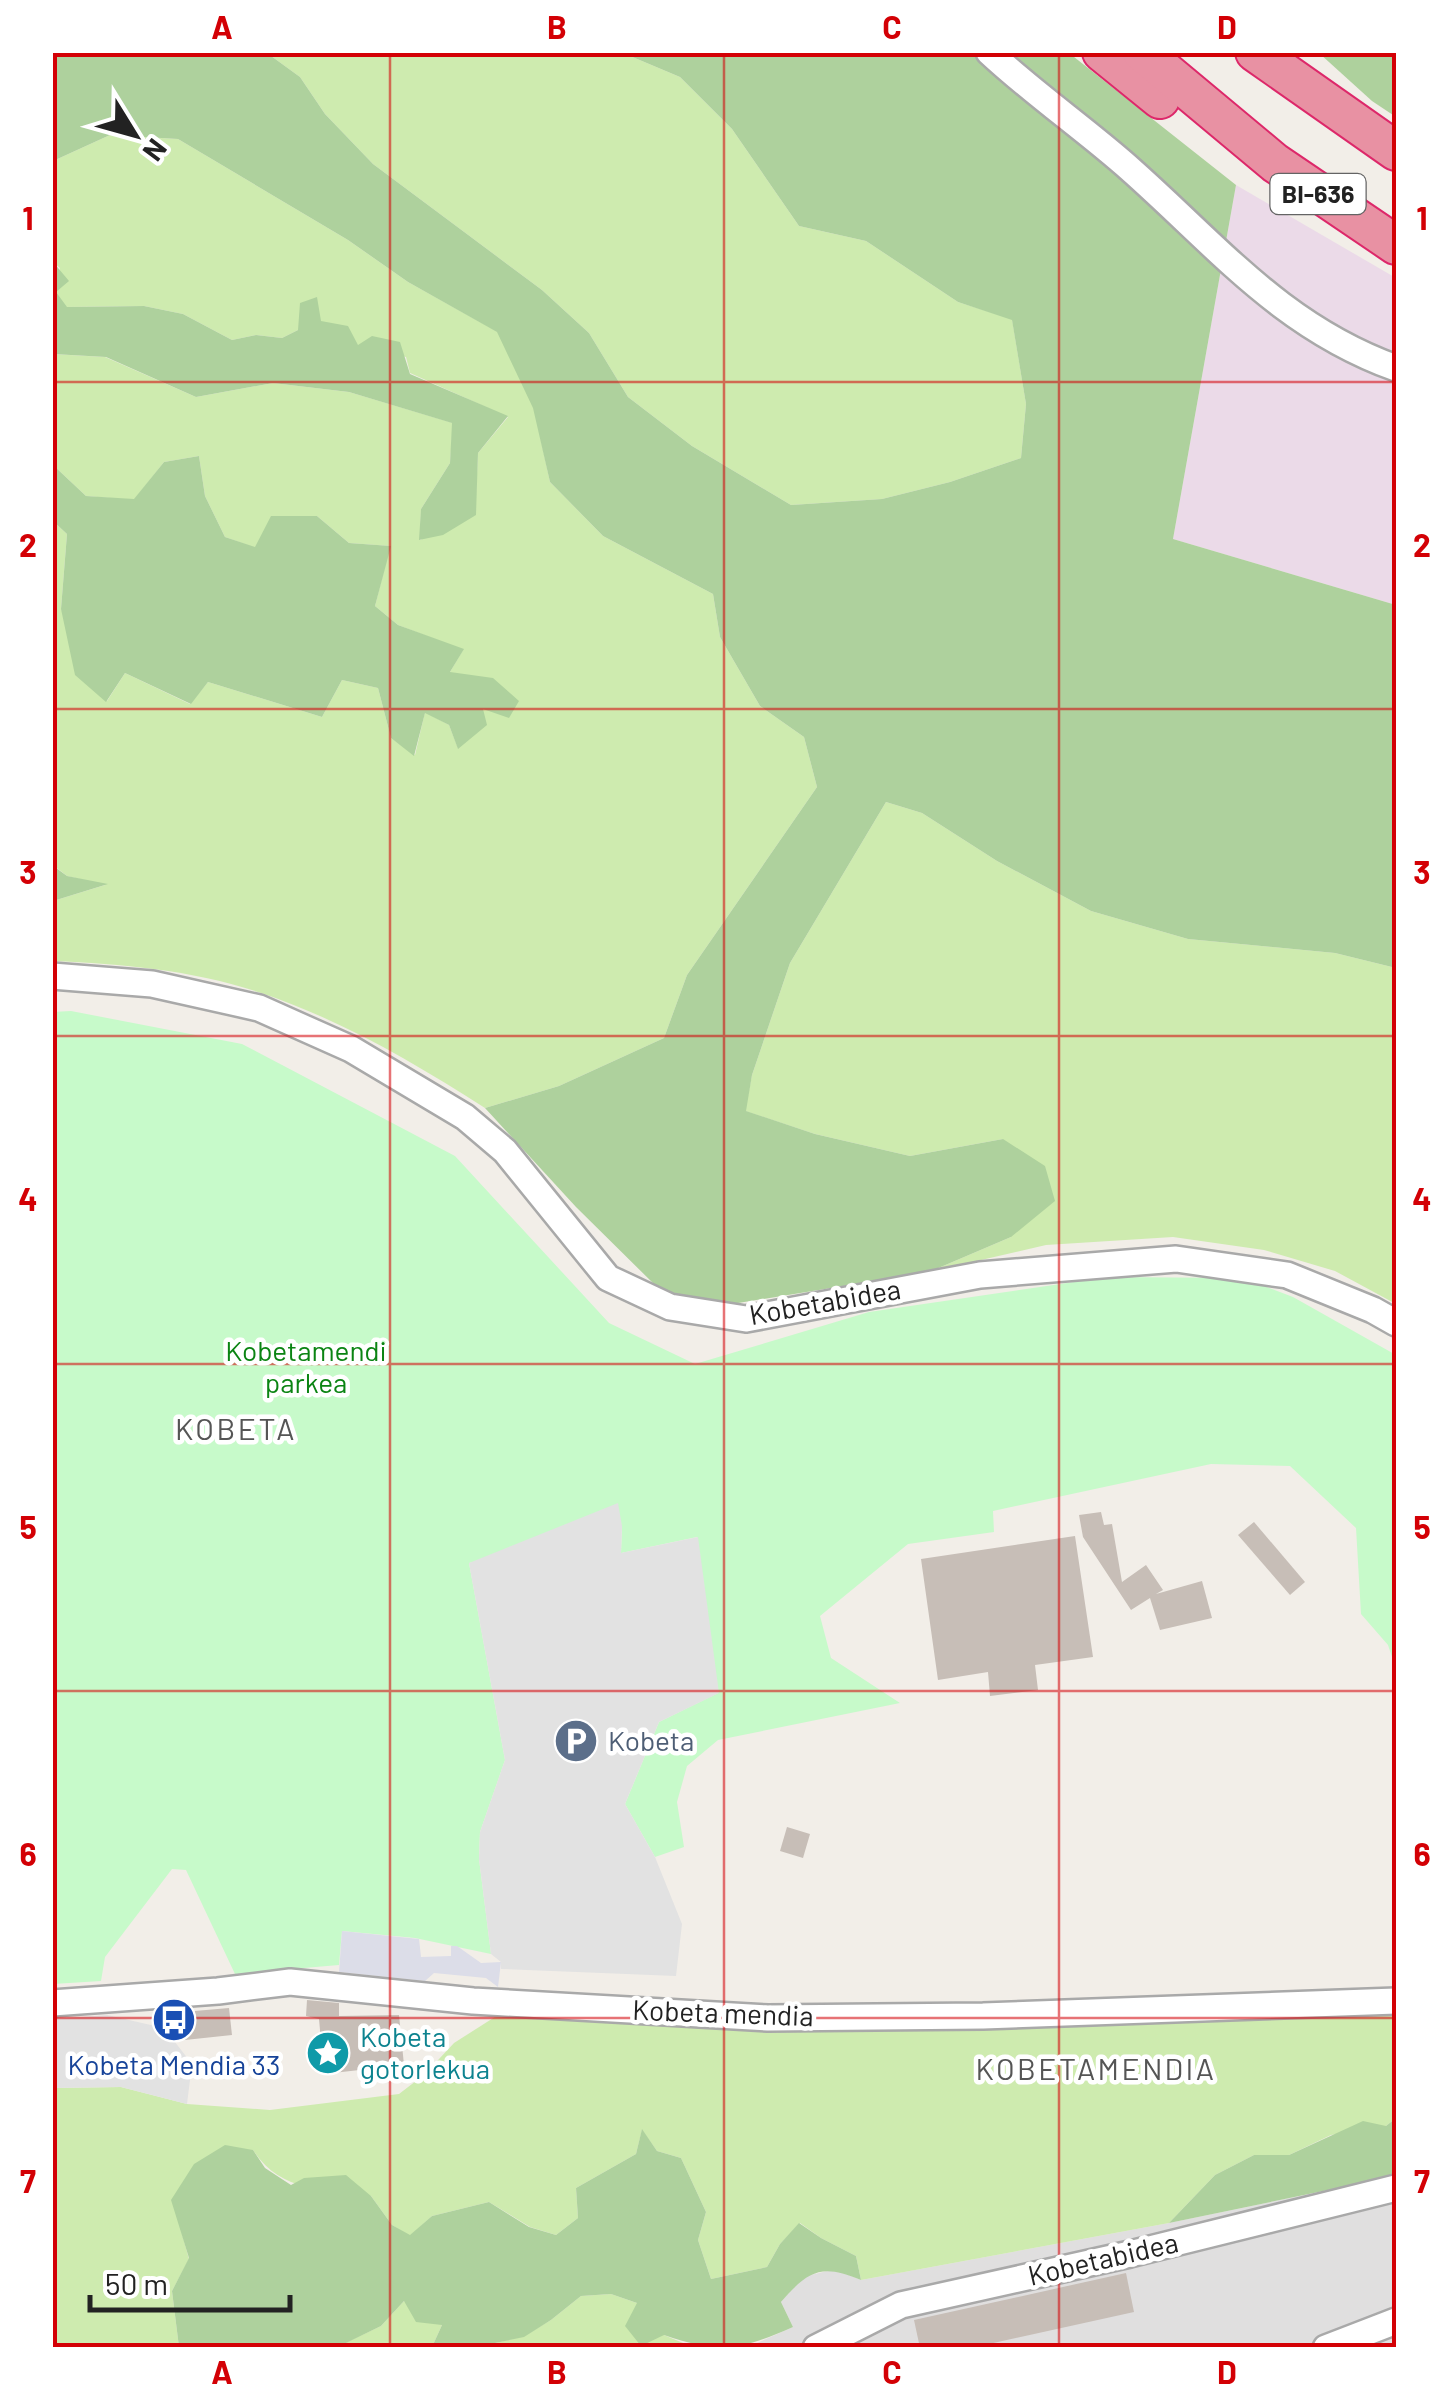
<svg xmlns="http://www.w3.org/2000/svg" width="1449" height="2400" viewBox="0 0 1449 2400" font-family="Barlow,sans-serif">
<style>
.residential{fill:#e0dfdf}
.industrial{fill:#ebdae8}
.grass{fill:#ceebaf}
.forest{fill:#aed19d}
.park{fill:#c7faca}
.parking{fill:#e2e2e2}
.plaza{fill:#dcdde8}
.building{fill:#c7beb7}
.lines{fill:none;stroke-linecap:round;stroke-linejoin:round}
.minor-casing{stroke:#a9a9a9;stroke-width:30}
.highway-casing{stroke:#dd286a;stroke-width:42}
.minor{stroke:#fff;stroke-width:25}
.highway{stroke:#e891a3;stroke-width:38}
.grid{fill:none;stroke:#d30005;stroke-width:2.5;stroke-opacity:0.55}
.labels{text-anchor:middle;stroke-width:9;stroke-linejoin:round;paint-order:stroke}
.shield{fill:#fff;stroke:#646464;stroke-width:2.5}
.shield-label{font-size:25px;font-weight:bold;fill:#222}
.street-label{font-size:28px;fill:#222;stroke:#fff}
.park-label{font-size:28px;fill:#0b8413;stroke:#fff}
.service-label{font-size:28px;fill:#4e5e75;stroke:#fff;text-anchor:start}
.culture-label{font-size:28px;fill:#0d838f;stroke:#fff;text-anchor:start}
.transit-label{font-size:28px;fill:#164399;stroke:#fff}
.neighbourhood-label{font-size:30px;letter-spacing:2.5px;fill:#555;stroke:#fff}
.neatline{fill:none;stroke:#d30005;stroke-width:4}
.grid-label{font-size:32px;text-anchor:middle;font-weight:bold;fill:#d30005}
</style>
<rect width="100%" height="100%" fill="#f2eee8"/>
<polygon class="residential" points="1396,2176 1396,2347 746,2348 793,2327 781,2302 803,2277 835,2269 861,2280 1169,2223"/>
<polygon class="industrial" points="1236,185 1396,278 1396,605 1173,539"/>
<g class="grass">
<polygon points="267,53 623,53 680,77 732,129 799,226 866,241 958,302 1012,319 1026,404 1021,458 950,482 882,499 791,505 692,446 628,397 589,333 542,290 373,164 325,114 300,77"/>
<path d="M110,135L178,139L348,240L408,282L498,332L534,408L550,482L603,536L713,594L720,637L760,706L804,737L817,787L687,975L664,1038L559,1086L485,1108C413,1062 340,1019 258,992C192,970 122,964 53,961V901L105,885L67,876L53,865V521L67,534L61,609L107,701L125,673L190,704L208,682L322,717L342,680L378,688L391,738L415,755L425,712L449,725L458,748L450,672L463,650L398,625L375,606L390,546L349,543L317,516L256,548L225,537L205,496L199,456L164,462L134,500L86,496L53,465L52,354L105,357L196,397L273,383L349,392L453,423L450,463L421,509L420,540L475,515L478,453L508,417L410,373L406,357L298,330L282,338L256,335L232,340L183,314L144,306L66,307L55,292L60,268L53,262V161Z"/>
<polygon points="886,802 922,813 997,861 1091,911 1188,939 1335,953 1396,968 1396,1304 1335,1271 1264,1250 1173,1237 1046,1245 929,1272 1011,1237 1003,1139 910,1156 815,1134 745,1111 752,1075 790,963"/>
<path d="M1379,2012L1396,2014V2118L1386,2126L1331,2135L1289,2155H1254L1215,2175L1169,2223L861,2280L856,2256L821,2238L800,2223L780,2244L767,2267L711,2279L698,2240L706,2212L681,2158L657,2151L642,2130L636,2154L576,2188L578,2218L556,2235L530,2227L489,2202L432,2216L410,2236L392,2225L371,2196C324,2189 281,2193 253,2150L181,2230L189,2259L172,2291L179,2347H53L52,2088L121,2087L187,2104L270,2110L399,2094L425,2074L454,2043L498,2015L824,2030Z"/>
<polygon points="611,2294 637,2303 664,2335 695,2348 492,2348 495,2343 524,2336 551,2320 581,2296"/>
<polygon points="404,2301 442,2325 432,2347 348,2347 345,2343 381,2326"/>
</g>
<g class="forest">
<polygon points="52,53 267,53 300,77 325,114 373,164 542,290 589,333 628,397 692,446 791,505 882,499 950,482 1021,458 1026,404 1012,320 958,302 866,241 799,226 732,129 680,77 623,53 1069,53 1236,185 1173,539 1396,605 1396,968 1335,953 1188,939 1091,911 997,861 922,813 886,802 790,963 752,1075 746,1111 815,1134 910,1156 1003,1139 1045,1166 1055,1201 1011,1237 929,1272 720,1306 659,1289 576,1207 485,1108 559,1086 664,1038 687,975 817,787 804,737 760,706 720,637 713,594 603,536 550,482 533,408 497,332 408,282 348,240 178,139 110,135 53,161"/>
<polygon points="1319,53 1396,53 1396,117 1372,101"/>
<polygon points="53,262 69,281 56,292 67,307 144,306 183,314 232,340 256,335 282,338 298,330 300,303 317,297 321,321 348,326 358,345 372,336 400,342 410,374 508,416 478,453 476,515 443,535 419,540 421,509 450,463 452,423 349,392 273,383 196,397 106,357 53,354"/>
<polygon points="199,456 205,496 225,537 255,547 271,516 317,516 349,543 391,546 375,606 398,625 464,649 450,672 493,678 519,701 509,718 483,709 487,725 458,749 449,725 425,713 414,756 391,738 378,688 342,680 322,717 208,682 191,704 125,673 106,702 75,675 61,609 67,534 53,521 53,465 86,496 134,499 164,462"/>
<polygon points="52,865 67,876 108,884 53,901"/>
<polygon points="1396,2118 1396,2176 1169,2223 1215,2175 1254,2155 1289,2155 1363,2121 1386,2126"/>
<path d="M642,2129L657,2151L681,2158L706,2212L698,2240L711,2279L767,2267L780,2244L799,2223L821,2238L856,2256L861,2280C821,2263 808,2271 781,2302L793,2327C738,2351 720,2354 664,2335L641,2346L625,2326L637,2303L611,2294L581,2296L551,2320L524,2337L495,2343L492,2347H432L442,2325L416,2322L404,2301L381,2326L346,2343L348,2347H179L172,2291L189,2258L171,2200L194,2164L225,2145L253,2150L265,2168L291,2185L304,2178L346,2175L371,2196L392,2225L410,2235L432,2216L489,2202L529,2227L556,2235L578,2218L576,2188L636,2154Z"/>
</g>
<polygon class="park" points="71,1011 242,1044 455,1156 609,1323 695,1364 869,1312 1108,1277 1243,1278 1293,1297 1396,1355 1396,1669 1388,1645 1361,1614 1356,1528 1290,1466 1211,1464 993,1511 994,1532 908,1544 820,1616 831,1658 900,1703 718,1740 687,1766 677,1802 684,1847 655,1857 625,1804 659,1722 718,1693 697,1537 621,1553 622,1526 469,1563 505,1760 480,1832 479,1859 491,1954 415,1938 342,1931 339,1965 235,1974 186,1870 172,1869 105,1957 101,1981 53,1984 52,1012"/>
<g class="parking">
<polygon points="618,1503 622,1526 621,1553 698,1537 719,1693 659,1722 625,1804 655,1857 682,1924 676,1976 501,1969 501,1962 491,1954 479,1859 480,1832 505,1760 469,1563"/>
<polygon points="107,2015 164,2028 192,2064 187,2104 121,2087 53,2088 53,2019"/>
</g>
<polygon class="plaza" points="342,1931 419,1939 421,1957 451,1956 451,1946 457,1946 481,1963 501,1962 498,1987 486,1978 434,1973 425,1981 339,1972"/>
<g class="building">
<polygon points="1101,1512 1104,1525 1112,1524 1122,1582 1146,1565 1163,1590 1156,1594 1202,1581 1212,1618 1160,1630 1150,1598 1131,1610 1083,1537 1079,1515"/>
<polygon points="1254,1522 1305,1582 1290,1595 1238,1535"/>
<polygon points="1075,1536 1093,1657 1035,1665 1038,1690 990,1696 988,1672 938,1680 921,1559"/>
<polygon points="787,1827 810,1834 803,1858 780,1851"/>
<polygon points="307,2000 339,2003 339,2016 399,2015 404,2065 324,2074 319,2019 306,2016"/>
<polygon points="229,2008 232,2035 185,2040 183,2012"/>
<polygon points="1126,2273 1134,2312 971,2348 920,2348 914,2320"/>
</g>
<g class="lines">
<g class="minor-casing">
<g id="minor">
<path d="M989,52C1034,94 1085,129 1130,169C1218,247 1282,327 1396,368"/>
<polyline points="52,976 152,984 259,1008 351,1049 465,1117 505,1151 608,1278 670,1307 746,1319 980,1275 1176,1259 1287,1275 1373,1310 1396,1323"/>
<polyline points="52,2003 218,1991 290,1982 473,2001 768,2018 983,2016 1396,2001"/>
<polyline points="816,2348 901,2305 1130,2254 1396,2188"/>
<polyline points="1326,2348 1396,2321"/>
</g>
</g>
<g class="highway-casing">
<g id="highway">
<polyline points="1102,52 1160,99"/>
<polyline points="1142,52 1275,163 1396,245"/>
<polyline points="1255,52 1396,151"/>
</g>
</g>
<use href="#minor" class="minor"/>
<use href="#highway" class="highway"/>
</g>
<path class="grid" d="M390,52V2348M724,52V2348M1059,52V2348M52,382H1396M52,709H1396M52,1036H1396M52,1364H1396M52,1691H1396M52,2018H1396"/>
<defs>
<g id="parking-disc" transform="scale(2.25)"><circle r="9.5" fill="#5c6f8a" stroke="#fff"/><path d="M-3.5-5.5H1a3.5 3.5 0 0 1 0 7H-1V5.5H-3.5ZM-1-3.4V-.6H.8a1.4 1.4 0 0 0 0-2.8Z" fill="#fff"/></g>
<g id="bus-disc" transform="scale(2.25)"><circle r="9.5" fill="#1a4fb4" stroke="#fff"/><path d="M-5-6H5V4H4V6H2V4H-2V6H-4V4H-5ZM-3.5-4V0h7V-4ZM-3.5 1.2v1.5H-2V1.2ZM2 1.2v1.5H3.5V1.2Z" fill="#fff"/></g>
<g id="sight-disc" transform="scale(2.25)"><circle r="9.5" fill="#0f9aa8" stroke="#fff"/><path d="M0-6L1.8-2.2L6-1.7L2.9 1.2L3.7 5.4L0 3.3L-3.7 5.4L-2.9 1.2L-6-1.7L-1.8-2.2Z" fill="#fff"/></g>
</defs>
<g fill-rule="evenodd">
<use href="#parking-disc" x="576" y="1741"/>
<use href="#bus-disc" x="174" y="2020"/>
<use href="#sight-disc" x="328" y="2053"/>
</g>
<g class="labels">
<rect class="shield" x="1270.5" y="174" width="95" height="40" rx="8"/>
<g class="shield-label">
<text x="1318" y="203">BI-636</text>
</g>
<g class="street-label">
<text transform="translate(825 1302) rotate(-10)" y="10">Kobetabidea</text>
<text transform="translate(723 2013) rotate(2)" y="10">Kobeta mendia</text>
<text transform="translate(1103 2259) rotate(-13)" y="10">Kobetabidea</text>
</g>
<g class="park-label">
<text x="306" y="1361">Kobetamendi<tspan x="306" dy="32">parkea</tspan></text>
</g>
<g class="service-label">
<text x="608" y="1751">Kobeta</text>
</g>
<g class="culture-label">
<text x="360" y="2047">Kobeta<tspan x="360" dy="32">gotorlekua</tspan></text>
</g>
<g class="transit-label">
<text x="174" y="2075">Kobeta Mendia 33</text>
</g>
<g class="neighbourhood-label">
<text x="236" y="1440">KOBETA</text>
<text x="1096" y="2080">KOBETAMENDIA</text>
</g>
</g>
<rect width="1449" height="2400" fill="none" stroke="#ffffff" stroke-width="110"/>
<g transform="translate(135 135) rotate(127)" stroke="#ffffff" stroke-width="8" paint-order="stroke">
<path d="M0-8L18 38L0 25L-18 38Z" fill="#222222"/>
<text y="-15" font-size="28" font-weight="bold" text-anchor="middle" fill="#222222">N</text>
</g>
<path d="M90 2295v15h200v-15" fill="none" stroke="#222222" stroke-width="5"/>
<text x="105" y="2295" font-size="30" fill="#222222" stroke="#ffffff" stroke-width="8" paint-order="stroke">50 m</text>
<rect x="55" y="55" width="1339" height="2290" class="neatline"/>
<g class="grid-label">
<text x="222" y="39">A</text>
<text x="557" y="39">B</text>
<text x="892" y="39">C</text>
<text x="1227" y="39">D</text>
<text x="28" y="230">1</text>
<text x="1422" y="230">1</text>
<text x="28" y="557">2</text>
<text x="1422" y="557">2</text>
<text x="28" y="884">3</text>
<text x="1422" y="884">3</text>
<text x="28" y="1211">4</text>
<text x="1422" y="1211">4</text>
<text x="28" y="1539">5</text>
<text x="1422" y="1539">5</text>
<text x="28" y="1866">6</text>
<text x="1422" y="1866">6</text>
<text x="28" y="2193">7</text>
<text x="1422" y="2193">7</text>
<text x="222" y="2384">A</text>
<text x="557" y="2384">B</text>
<text x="892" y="2384">C</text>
<text x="1227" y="2384">D</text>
</g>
</svg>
